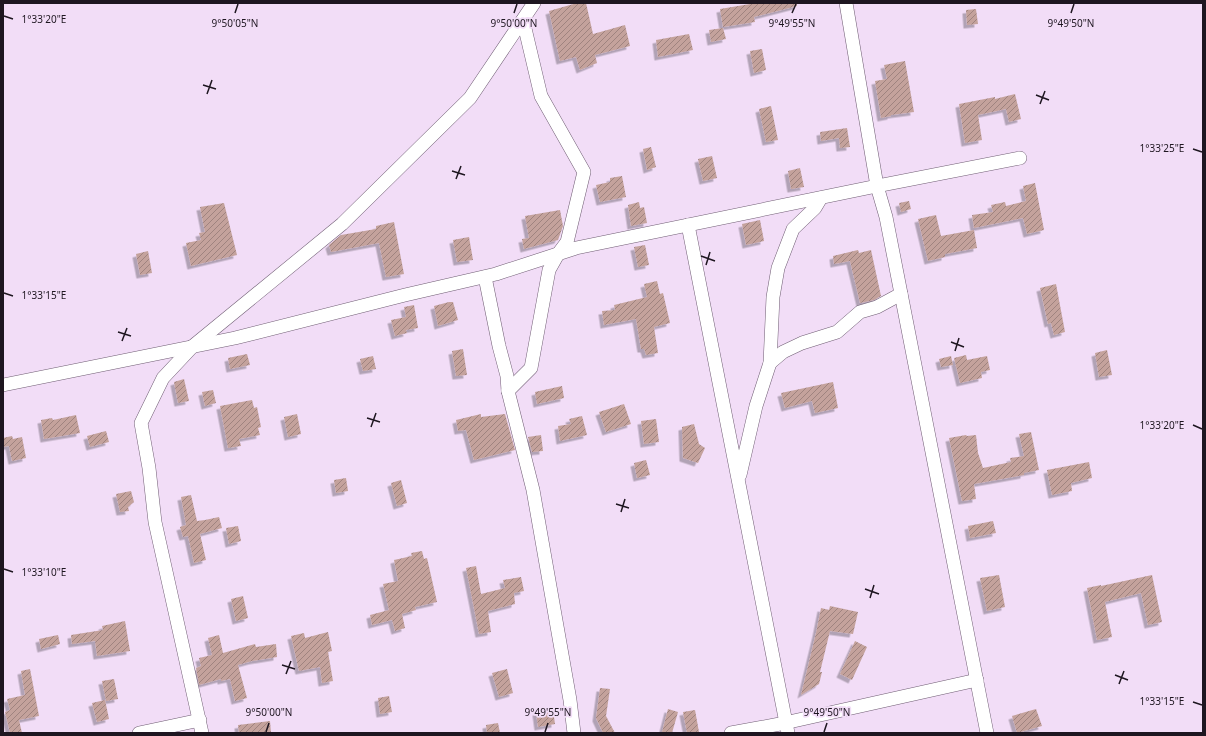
<svg xmlns="http://www.w3.org/2000/svg" width="1206" height="736" viewBox="0 0 1206 736" font-family="'Noto Sans',sans-serif">
<style>
.building{fill:url(#building-hatch);filter:url(#shadow)}
.lines{fill:none;stroke-linecap:round;stroke-linejoin:round}
.minor-casing{stroke:#705e74;stroke-width:14}
.minor{stroke:#fff;stroke-width:13}
.ticks{fill:none;stroke:#1e1620;stroke-width:1.5}
.ticks-label{font-size:10px;text-anchor:middle;fill:#1e1620;stroke:#f2ddf7;stroke-width:3.5;stroke-linejoin:round;paint-order:stroke}
</style>
<defs>
<pattern id="building-hatch" width="6" height="6" patternUnits="userSpaceOnUse"><rect width="6" height="6" fill="#c4a29c"/><path d="M-1 1l2-2M0 6l6-6M5 7l2-2" fill="none" stroke="#9f837f"/></pattern>
<filter id="shadow"><feDropShadow dx="-3.5" dy="3.5" stdDeviation="0" flood-color="#0004"/></filter>
</defs>
<rect width="100%" height="100%" fill="#f2ddf7"/>
<g class="building">
<polygon points="577,3 586,3 593,34 625,25 630,46 595,55 597,63 580,70 576,57 560,61 549,11"/>
<polygon points="756,3 797,3 797,6 754,17 755,22 723,27 720,9"/>
<polygon points="976,9 978,24 967,25 966,10"/>
<polygon points="723,28 726,39 711,42 709,30"/>
<polygon points="689,34 693,50 658,57 656,40"/>
<polygon points="762,49 766,70 754,73 750,51"/>
<polygon points="905,61 914,112 891,115 891,116 881,118 875,81 887,79 884,65"/>
<polygon points="1015,94 1021,119 1009,122 1006,109 978,115 982,140 965,143 959,104 995,97 995,99"/>
<polygon points="771,106 778,140 766,142 759,109"/>
<polygon points="847,128 850,147 840,148 839,138 821,141 820,132"/>
<polygon points="651,147 656,167 647,170 643,149"/>
<polygon points="712,156 717,178 703,181 698,159"/>
<polygon points="800,168 804,187 791,189 788,171"/>
<polygon points="622,176 626,197 600,202 596,185 610,182 610,178"/>
<polygon points="1035,183 1044,230 1027,234 1023,218 974,228 972,215 993,212 991,205 1005,202 1006,206 1026,201 1023,186"/>
<polygon points="909,201 911,209 901,212 899,203"/>
<polygon points="639,202 640,208 644,207 647,223 631,226 628,205"/>
<polygon points="224,203 237,255 191,266 186,243 201,240 199,233 205,232 200,207"/>
<polygon points="560,210 563,226 558,240 524,249 522,239 529,238 525,216"/>
<polygon points="936,215 941,236 974,230 977,248 945,254 945,257 928,261 918,219"/>
<polygon points="760,220 764,241 746,245 742,224"/>
<polygon points="394,222 404,274 386,277 379,243 331,252 329,245 341,235 376,229 376,226"/>
<polygon points="469,237 473,260 457,262 453,240"/>
<polygon points="645,245 649,265 638,267 634,247"/>
<polygon points="858,250 859,253 871,250 881,296 874,300 860,303 850,261 834,264 833,256"/>
<polygon points="148,251 152,273 140,275 136,254"/>
<polygon points="657,281 660,294 663,293 670,323 654,327 658,353 646,355 644,349 641,349 636,319 604,325 602,311 615,310 614,305 647,297 644,284"/>
<polygon points="1056,284 1065,332 1054,335 1051,323 1048,324 1040,288"/>
<polygon points="449,302 453,302 458,320 438,326 434,306"/>
<polygon points="414,305 418,328 406,330 407,333 395,336 391,320 406,317 404,307"/>
<polygon points="463,349 467,375 456,376 452,351"/>
<polygon points="1107,350 1112,375 1099,377 1095,353"/>
<polygon points="247,354 250,365 230,369 228,358"/>
<polygon points="966,355 967,360 987,356 990,370 981,372 982,378 960,383 954,358"/>
<polygon points="373,356 376,369 363,371 360,359"/>
<polygon points="951,356 953,365 941,367 939,359"/>
<polygon points="184,379 189,401 178,403 174,382"/>
<polygon points="833,382 838,408 815,413 812,401 785,408 781,393"/>
<polygon points="562,386 564,398 537,404 535,392"/>
<polygon points="213,390 216,403 205,406 202,392"/>
<polygon points="252,400 254,408 257,407 261,427 258,428 260,435 239,439 241,446 228,448 220,406"/>
<polygon points="624,404 631,424 606,432 599,412"/>
<polygon points="297,414 301,434 288,437 284,417"/>
<polygon points="481,414 481,417 505,414 515,450 474,460 466,430 458,431 456,420"/>
<polygon points="76,415 80,433 44,439 41,420 52,418 53,420"/>
<polygon points="582,416 587,435 560,441 558,426 571,424 569,419"/>
<polygon points="656,419 659,442 644,444 641,421"/>
<polygon points="694,424 699,444 705,448 698,463 683,458 682,427"/>
<polygon points="106,431 109,442 90,447 87,436"/>
<polygon points="1031,432 1039,470 1024,473 1024,475 974,484 976,499 962,501 949,438 966,435 967,436 976,435 978,453 983,468 1011,462 1010,458 1024,456 1019,434"/>
<polygon points="541,435 543,451 532,452 528,437"/>
<polygon points="12,436 13,439 22,437 26,458 12,461 9,446 3,447 3,438"/>
<polygon points="646,460 650,475 637,478 634,463"/>
<polygon points="1089,462 1092,478 1071,483 1072,491 1052,495 1047,470"/>
<polygon points="346,478 348,491 336,493 334,480"/>
<polygon points="401,480 407,503 397,506 391,483"/>
<polygon points="131,491 134,502 128,507 129,511 120,512 116,494"/>
<polygon points="191,495 197,521 205,520 219,517 222,528 200,534 206,560 194,563 188,536 183,537 180,527 186,525 181,497"/>
<polygon points="993,521 996,533 970,538 968,526"/>
<polygon points="238,526 241,541 229,544 226,528"/>
<polygon points="422,551 424,559 427,558 437,602 415,607 416,610 402,614 405,628 395,631 392,620 372,625 370,615 389,610 383,584 398,581 394,560 412,556 411,553"/>
<polygon points="476,566 481,594 505,588 503,580 521,577 524,591 514,593 515,604 488,611 491,632 479,634 466,568"/>
<polygon points="999,575 1005,607 987,611 980,578"/>
<polygon points="1152,575 1162,622 1148,625 1141,593 1105,602 1112,637 1097,640 1087,588 1101,585 1101,586"/>
<polygon points="243,596 248,618 236,621 231,599"/>
<polygon points="830,606 858,612 853,634 830,631 820,672 822,672 819,684 801,695 816,633 821,608 829,610"/>
<polygon points="125,621 130,651 97,656 95,641 72,644 71,635 103,630 102,626"/>
<polygon points="328,632 332,651 328,652 333,681 322,683 320,667 299,671 291,636 304,633 305,638"/>
<polygon points="58,635 60,644 41,649 39,639"/>
<polygon points="219,635 223,653 255,644 256,647 276,644 277,657 252,661 238,665 247,698 235,701 230,679 221,681 221,679 199,685 196,668 201,666 199,658 212,655 208,638"/>
<polygon points="855,641 867,647 852,680 840,674"/>
<polygon points="30,669 39,716 19,720 22,733 10,733 5,712 10,710 7,699 25,695 21,671"/>
<polygon points="507,669 513,693 499,697 492,673"/>
<polygon points="114,679 118,699 106,701 102,681"/>
<polygon points="600,688 610,689 606,716 615,733 603,733 596,718"/>
<polygon points="389,696 392,712 380,714 378,698"/>
<polygon points="105,700 109,719 97,722 92,703"/>
<polygon points="668,709 678,712 672,733 662,732"/>
<polygon points="1036,709 1042,726 1017,733 1012,716"/>
<polygon points="553,710 555,724 538,727 536,712"/>
<polygon points="695,710 699,732 687,733 683,712"/>
<polygon points="270,721 271,733 239,733 238,725"/>
<polygon points="498,723 500,733 487,733 486,725"/>
</g>
<g class="lines">
<g class="minor-casing">
<g id="minor">
<polyline points="846,3 877,186 886,217 987,733"/>
<polyline points="523,20 541,96 584,172 567,242 558,254 549,270 531,368 508,391 533,490 570,700 574,733"/>
<polyline points="688,225 788,733"/>
<polyline points="485,277 499,346 507,376 508,391"/>
<polyline points="770,363 783,352 802,343 837,332 860,312 877,307 901,294"/>
<polyline points="3,385 235,338 405,295 496,274 576,248 877,186 1020,158"/>
<polyline points="740,475 756,406 770,363 773,297 778,268 793,229 815,208 821,198"/>
<polyline points="139,733 200,720"/>
<polyline points="202,733 155,522 149,468 141,423 163,378 193,346 342,224 470,98 534,3"/>
<polyline points="731,733 780,724 977,680"/>
</g>
</g>
<use href="#minor" class="minor"/>
</g>
<path class="ticks" d="M235,13L238,4M514,13L517,4M792,13L796,4M1071,13L1074,4M4,16L13,19M203,85L216,89M207,94L212,80M1036,95L1049,100M1040,104L1045,91M1193,149L1202,152M452,171L465,175M456,179L461,166M701,256L715,261M706,265L710,252M4,293L13,296M118,332L131,336M122,341L127,328M951,342L964,347M955,351L959,338M367,418L380,422M1193,425L1202,429M371,427L376,413M616,504L629,508M621,512L625,499M4,569L13,572M865,589L879,594M870,598L874,585M282,665L295,669M286,674L291,661M1115,675L1128,680M1119,684L1124,671M1193,702L1202,705M266,732L269,723M545,732L548,723M824,732L827,723"/>
<g class="ticks-label">
<text x="44" y="23">1°33'20"E</text>
<text x="235" y="27">9°50'05"N</text>
<text x="514" y="27">9°50'00"N</text>
<text x="792" y="27">9°49'55"N</text>
<text x="1071" y="27">9°49'50"N</text>
<text x="1162" y="152">1°33'25"E</text>
<text x="44" y="299">1°33'15"E</text>
<text x="1162" y="429">1°33'20"E</text>
<text x="44" y="576">1°33'10"E</text>
<text x="1162" y="705">1°33'15"E</text>
<text x="269" y="716">9°50'00"N</text>
<text x="548" y="716">9°49'55"N</text>
<text x="827" y="716">9°49'50"N</text>
</g>
<rect width="1206" height="736" fill="none" stroke="#1e1620" stroke-width="8"/>
</svg>
